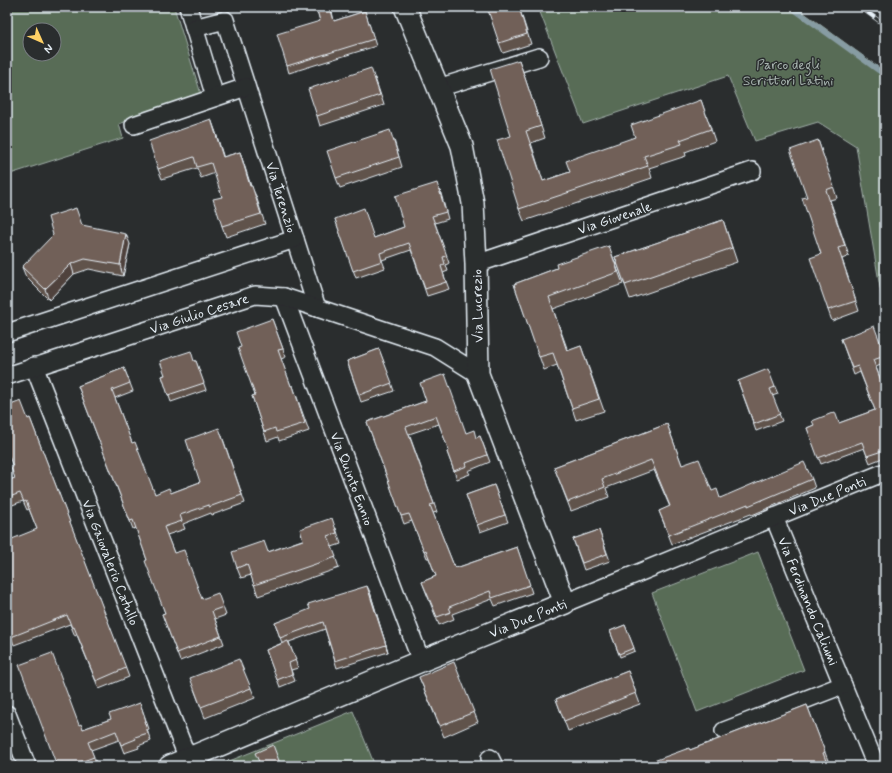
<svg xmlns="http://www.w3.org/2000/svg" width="892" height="773" viewBox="0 0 892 773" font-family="Mynerve,sans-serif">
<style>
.green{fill:#596c57;stroke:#a0aea8;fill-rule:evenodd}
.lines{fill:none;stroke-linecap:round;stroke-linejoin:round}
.stream{stroke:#879ca3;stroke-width:5.5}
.minor-casing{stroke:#e8f1f8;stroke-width:20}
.tertiary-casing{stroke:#e8f1f8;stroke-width:24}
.minor{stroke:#2a2d2e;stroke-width:17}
.tertiary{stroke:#2a2d2e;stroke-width:21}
.rail-casing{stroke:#e8f1f8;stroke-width:4.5}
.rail{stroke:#2a2d2e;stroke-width:3;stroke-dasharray:9;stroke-linecap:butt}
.wall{fill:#61534c;stroke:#e8f1f8}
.shaded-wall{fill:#4f433e;stroke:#e8f1f8}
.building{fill:#716058;stroke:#e8f1f8}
.labels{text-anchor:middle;stroke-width:3;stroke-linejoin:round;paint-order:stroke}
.park-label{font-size:14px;fill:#a8b5b0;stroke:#2a2d2e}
.street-label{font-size:14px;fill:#e8f1f8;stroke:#2a2d2e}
</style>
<rect width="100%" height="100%" fill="#2a2d2e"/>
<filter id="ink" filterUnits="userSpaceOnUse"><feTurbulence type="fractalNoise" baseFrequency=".025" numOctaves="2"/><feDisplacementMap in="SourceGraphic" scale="8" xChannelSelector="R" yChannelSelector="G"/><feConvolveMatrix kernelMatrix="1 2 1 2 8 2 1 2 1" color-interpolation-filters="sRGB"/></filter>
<g filter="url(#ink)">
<g class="green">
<path d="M7,7H174L201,94L119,124L123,138L7,175ZM30,30H54V54H30Z"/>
<polygon points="538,7 796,7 885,72 885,317 856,146 818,122 755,141 728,76 583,124"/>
<polygon points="758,552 804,670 697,712 652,593"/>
<polygon points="353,711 375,766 217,766"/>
</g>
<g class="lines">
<polyline class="stream" points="791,7 885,75"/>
<g class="minor-casing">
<g id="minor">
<polyline points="188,7 215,97"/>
<path id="s1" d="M194,28L225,20L317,308"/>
<polyline points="438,88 539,57"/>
<polyline points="134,125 246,87"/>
<path id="s2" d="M476,264L752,171"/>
<path id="s3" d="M284,297L421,661"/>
<polyline points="7,333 295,239"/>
<path id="s4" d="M34,366L188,759"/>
<path id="s5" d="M7,376L255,295L284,297L435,347L478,374"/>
<path id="s6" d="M774,517L876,766"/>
<path id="s7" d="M565,603L885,472"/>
<polyline points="7,714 27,766"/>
<polyline points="724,731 843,685"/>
<polyline points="490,758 494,766"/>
</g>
</g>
<g class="tertiary-casing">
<g id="tertiary">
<path id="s8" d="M170,766L421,661L565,603L478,374L476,264L473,203L462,146L405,7"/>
</g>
</g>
<use href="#minor" class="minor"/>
<use href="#tertiary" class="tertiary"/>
<g class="rail-casing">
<polyline id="rail" points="860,7 885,25"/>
</g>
<use href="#rail" class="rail"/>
</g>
<g class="wall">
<polygon points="316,7 331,7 334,21 365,11 376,46 289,73 287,66 320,21"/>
<polygon points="519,7 531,44 503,53 499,43"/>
<polygon points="519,60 545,138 531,143 543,181 570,172 635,137 701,100 715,141 685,152 686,156 649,168 652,178 524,221 519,209"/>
<polygon points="375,78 384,105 320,126 317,116"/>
<polygon points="215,130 223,157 240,152 251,186 256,196 265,224 226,237 222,226 222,197 215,173 201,178 197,168 162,179 158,169"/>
<polygon points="394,140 402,167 340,188 336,178"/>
<polygon points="818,140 837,198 830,200 849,256 842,259 859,311 832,321 828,310 821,254 807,197"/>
<polygon points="440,190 448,219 435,223 449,263 446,265 448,271 443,273 449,289 427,296 411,250 382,260 385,268 356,278 335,219 374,238 404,227"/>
<polygon points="723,220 737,262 630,299 615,257"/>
<polygon points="82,225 130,244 123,276 89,269 74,274 49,300 26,277 22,267"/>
<polygon points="609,246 623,284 553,309 568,351 581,346 604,411 576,420 557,365 544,370 514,284 557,268"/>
<polygon points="272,319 286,357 281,359 291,386 293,386 309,431 279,441 278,437 267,441 252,396 255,395 241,347"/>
<polygon points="841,339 885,355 885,363 876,367 885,391 885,457 870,463 864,448 821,464 807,428 814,425 839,423 875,410 860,372 854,375"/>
<polygon points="379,349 394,391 361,402 347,361"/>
<polygon points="194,361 196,361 206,390 171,402 162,376"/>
<polygon points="124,368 133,391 115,398 132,443 155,494 171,493 200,482 222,436 245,503 212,515 211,513 183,524 185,529 167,535 174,553 202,599 223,607 226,615 215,619 224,644 180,661 162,614 165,613 147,560 136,528 133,529 78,386"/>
<polygon points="738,381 775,387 778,394 772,396 782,421 756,431"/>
<polygon points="426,401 466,433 476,438 480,436 490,462 468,471 470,474 457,479 447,452 449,451 439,424 409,434 437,512 433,513 454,566 456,568 517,547 532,593 495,606 492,599 452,614 454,619 439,625 422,582 436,576 429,558 427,558 412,521 404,524 367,422"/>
<polygon points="8,406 28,419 30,418 129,677 99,689 77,635 75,636 70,624 14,645 7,626 37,529 29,509 27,510 23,501 7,507 7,481 15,478"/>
<polygon points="667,424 682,465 720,498 812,479 815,488 752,515 751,514 672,544 659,511 670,507 654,470 606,488 609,497 571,511 554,467"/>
<polygon points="494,485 508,522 480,532 466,495"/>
<polygon points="336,528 341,544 332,547 339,568 258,596 251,575 241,578 237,568 268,552"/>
<polygon points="599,530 610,561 584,570 573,539"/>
<polygon points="370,592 388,652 337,668 325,629 289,642 298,668 291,670 295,681 280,687 266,650 282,643 275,623"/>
<polygon points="625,625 635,651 620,657 610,631"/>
<polygon points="628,671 640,704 568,731 556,699"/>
<polygon points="419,677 474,712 478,722 444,737"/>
<polygon points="251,688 255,698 205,718 194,689"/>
<polygon points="140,703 149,729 147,730 151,741 138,746 139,748 124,753 119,740 91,750 97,765 95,766 57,766 79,725 83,729 111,719"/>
<polygon points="807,705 829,763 827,764 690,750"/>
</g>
<g class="shaded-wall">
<polygon points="211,119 215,130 227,168 223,157"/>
<polygon points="240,152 243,162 254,197 250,186"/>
<polygon points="126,234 130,244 123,276 120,265"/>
<polygon points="71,264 74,274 49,300 45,289"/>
<polygon points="367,586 370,592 388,652 386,645"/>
</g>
<g class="building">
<polygon points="316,7 330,7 334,21 365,11 374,39 287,66 277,34 320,21"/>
<polygon points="487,7 519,7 527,34 499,43"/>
<polygon points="519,60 541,126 526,131 543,181 570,172 566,161 635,137 631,125 701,100 711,129 680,140 682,144 644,156 648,166 519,209 497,140 511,136 490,69"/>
<polygon points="371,68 380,95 317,116 308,89"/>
<polygon points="211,119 223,157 240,152 250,186 252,186 261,214 222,226 213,199 222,197 211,163 197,167 194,157 158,169 149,141"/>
<polygon points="390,130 399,157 336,178 327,151"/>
<polygon points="818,140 834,187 826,190 845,246 838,248 856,301 828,310 810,258 821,254 802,198 807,197 790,150"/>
<polygon points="437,183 446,212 432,216 447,256 443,257 445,264 441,266 446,282 425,289 409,243 380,253 382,261 353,271 335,219 364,208 374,238 404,227 395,196"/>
<polygon points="76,208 82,225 126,234 120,265 85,259 71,264 45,289 22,267 53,235 48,217"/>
<polygon points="723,220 732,248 625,285 615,257"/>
<polygon points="609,246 618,272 549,297 567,351 581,346 599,399 572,408 553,353 539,357 514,284 557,268 556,264"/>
<polygon points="272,319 283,349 278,350 291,386 293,386 305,423 276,432 275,428 264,432 252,396 255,395 238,348 241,347 236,332"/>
<polygon points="874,326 885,355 885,356 873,360 885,391 885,450 867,456 862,442 818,458 807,428 814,425 812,421 835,412 839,423 875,410 858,366 852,368 841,339"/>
<polygon points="379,349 392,383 359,395 347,361"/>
<polygon points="191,351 194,361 196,361 204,383 168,395 162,376 165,375 160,361"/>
<polygon points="124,368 130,383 112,390 132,443 135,442 155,494 169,488 171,493 200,482 186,440 219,428 242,495 209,507 209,505 180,515 182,521 164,527 174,553 184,550 202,599 218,593 223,607 212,611 221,636 177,653 162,614 165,613 145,561 147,560 133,520 130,521 78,386"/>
<polygon points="768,369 775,387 770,389 780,414 754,424 738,381"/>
<polygon points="445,374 466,433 474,430 476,438 480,436 487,455 466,463 467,466 454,471 447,452 449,451 436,416 406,427 434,504 430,505 454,566 456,568 517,547 530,585 492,598 490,591 449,607 451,612 437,617 422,582 436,576 426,550 424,551 409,514 401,516 367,422 426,401 420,383"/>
<polygon points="21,401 28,419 30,418 126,668 96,681 74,627 72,628 67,615 11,637 7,625 7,541 37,529 26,501 24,502 20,493 7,498 7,481 15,478 11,468 13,467 7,451 7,404 8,406"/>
<polygon points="667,424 682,465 699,459 712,491 717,489 720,498 804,462 812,479 748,506 748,504 669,535 659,511 670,506 651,460 602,479 605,487 568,502 554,467"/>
<polygon points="494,485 505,515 477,525 466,495"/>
<polygon points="332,518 337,533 328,536 336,557 254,585 247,564 237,568 232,552 264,541 268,552 303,540 300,529"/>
<polygon points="599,530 607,554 582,563 573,539"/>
<polygon points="367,586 386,645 335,661 323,622 280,638 275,623 310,609 308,604"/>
<polygon points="625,625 634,648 619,654 610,631"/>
<polygon points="288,641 296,660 289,663 292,674 277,680 266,650"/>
<polygon points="52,653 79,725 81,724 83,729 111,719 109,714 140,703 146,721 144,721 148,733 135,737 136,739 121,745 116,731 88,742 94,757 70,766 57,766 19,665"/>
<polygon points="239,659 251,688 201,707 190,678"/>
<polygon points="454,662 474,712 440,726 419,677"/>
<polygon points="628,671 636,693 564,721 556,699"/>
<polygon points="807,705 825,752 823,753 828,766 640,766 689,748 690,750"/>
<polygon points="273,745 281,766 261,766 255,753"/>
</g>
</g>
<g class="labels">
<g class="park-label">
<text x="788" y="69">Parco degli<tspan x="788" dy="16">Scrittori Latini</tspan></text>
</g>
<g class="street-label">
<text dy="5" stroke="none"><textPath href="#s1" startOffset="218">Via Terenzio</textPath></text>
<text dy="5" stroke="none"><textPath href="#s2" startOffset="146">Via Giovenale</textPath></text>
<text transform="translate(477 306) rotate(-91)" y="5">Via Lucrezio</text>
<text dy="5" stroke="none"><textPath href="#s5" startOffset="202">Via Giulio Cesare</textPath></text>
<text dy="5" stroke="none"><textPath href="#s3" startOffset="194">Via Quinto Ennio</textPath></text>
<text dy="5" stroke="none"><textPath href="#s7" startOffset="283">Via Due Ponti</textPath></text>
<text dy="5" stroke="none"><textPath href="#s4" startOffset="211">Via Gaiovalerio Catullo</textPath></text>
<text dy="5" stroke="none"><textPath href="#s6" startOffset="91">Via Ferdinando Caliumi</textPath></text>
<text dy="5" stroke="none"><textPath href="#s8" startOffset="387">Via Due Ponti</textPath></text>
</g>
</g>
<rect width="892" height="773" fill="none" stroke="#2a2d2e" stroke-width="24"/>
<rect x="12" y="12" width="868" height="749" fill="none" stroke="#e8f1f8" stroke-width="1.5" filter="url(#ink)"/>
<g transform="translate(42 42) rotate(135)"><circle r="19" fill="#2a2d2e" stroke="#767b7f"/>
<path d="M0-3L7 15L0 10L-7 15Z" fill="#ffd166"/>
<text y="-6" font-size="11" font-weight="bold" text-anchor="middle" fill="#e8f1f8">N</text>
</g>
</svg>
